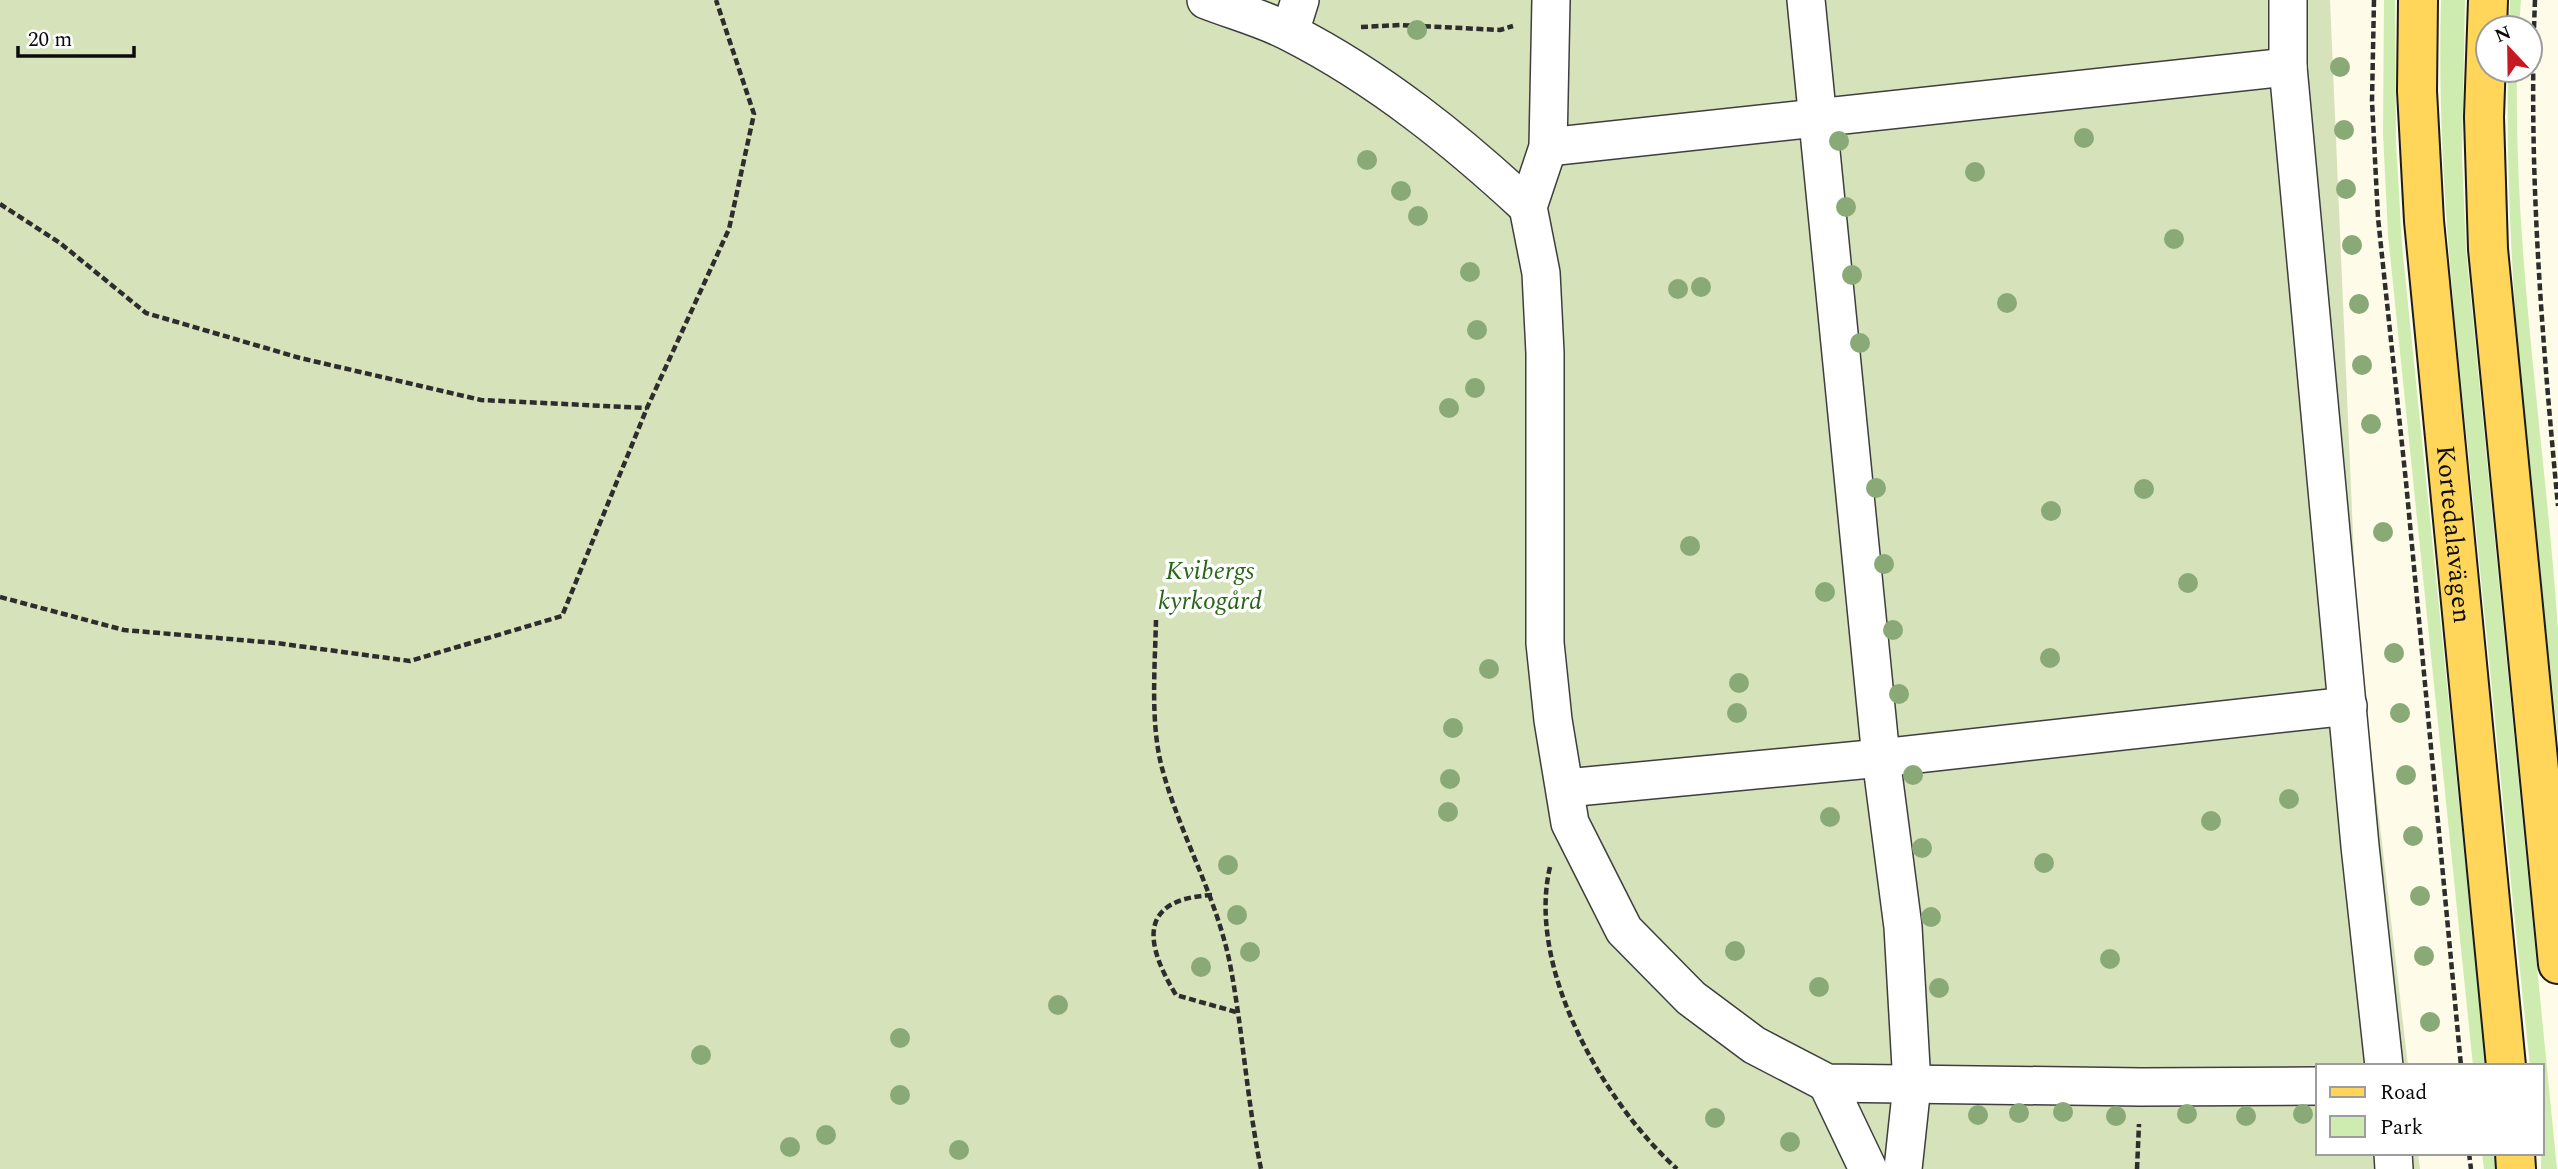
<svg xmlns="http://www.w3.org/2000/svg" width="2558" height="1169" viewBox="0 0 2558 1169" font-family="Spectral,serif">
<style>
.green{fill:#cfecb0}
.cemetery{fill:#d5e2ba}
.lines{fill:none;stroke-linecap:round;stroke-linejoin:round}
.minor-casing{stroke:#3e3e3e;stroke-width:40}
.major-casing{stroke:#1c1c1c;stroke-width:42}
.path{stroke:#2d2d2d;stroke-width:4.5;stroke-dasharray:7 3.5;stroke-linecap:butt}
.minor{stroke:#fff;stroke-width:37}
.major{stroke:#ffd659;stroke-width:38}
.tree{fill:#89aa76}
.labels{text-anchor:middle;stroke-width:7;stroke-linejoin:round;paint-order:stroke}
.street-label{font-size:26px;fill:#0b0b0b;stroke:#fff}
.park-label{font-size:26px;font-style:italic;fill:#286718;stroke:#fff}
</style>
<rect width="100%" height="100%" fill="#fffbe9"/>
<g class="green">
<polygon points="2384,0 2395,0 2396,142 2402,245 2486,1066 2473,1066 2388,235 2383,134"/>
<path d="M2441,0H2465L2462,156L2466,249L2557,1169H2541L2542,1066H2530C2510,880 2493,695 2474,509C2457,340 2436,171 2441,0Z"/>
<polygon points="2510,0 2521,0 2519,28 2509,28"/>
<path d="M2508,70H2517C2514,258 2545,442 2558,629C2558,666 2558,703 2558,740C2535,518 2504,294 2508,70Z"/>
<polygon points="2482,1153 2495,1153 2497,1169 2484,1169"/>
</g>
<polygon class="cemetery" points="0,0 2330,0 2357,628 2408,1066 2318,1066 2318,1153 2418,1153 2420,1169 0,1169"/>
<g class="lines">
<g class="minor-casing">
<g id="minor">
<path d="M1206,0C1234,11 1265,19 1291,33C1379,78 1457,141 1528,207"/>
<polyline points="1551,0 1548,147 1528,207 1541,273 1545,353 1545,643 1553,720 1570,823 1624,930 1691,998 1754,1045 1827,1083 2141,1087 2318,1086"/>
<polyline points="1806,0 1881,758 1903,927 1912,1085 1903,1169"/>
<polyline points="2288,0 2288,67 2360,846 2384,1066"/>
<polyline points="1290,32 1300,0"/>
<polyline points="1548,147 2288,67"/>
<polyline points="1566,788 1881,758 2348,706"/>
<polyline points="1827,1083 1868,1169"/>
<polyline points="2393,1153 2394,1169"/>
</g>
</g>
<g class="major-casing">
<g id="major">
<path id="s1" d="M2418,0L2417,91L2424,221L2506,1066"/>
<polyline points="2488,0 2484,117 2488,249 2558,964"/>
<polyline points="2515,1153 2516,1169"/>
</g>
</g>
<g class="path">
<polyline points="2374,0 2372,101 2378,218 2406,482 2461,1066"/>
<path d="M2535,0C2528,170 2542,337 2558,506"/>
<polyline points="1361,27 1400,25 1500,30 1513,26"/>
<polyline points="0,204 60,243 146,313 300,358 481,400 647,408"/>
<polyline points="0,597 124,630 276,643 410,661 562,616 647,408 729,229 754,114 716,0"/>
<path d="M1156,620C1155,666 1150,723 1162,768C1180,835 1216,895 1230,964C1243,1032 1247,1101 1261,1169"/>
<path d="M1550,867C1526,968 1604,1103 1677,1169"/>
<path d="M1212,895C1137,899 1145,944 1176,995L1236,1012"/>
<polyline points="2469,1153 2471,1169"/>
<polyline points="2137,1169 2139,1124"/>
</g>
<use href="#minor" class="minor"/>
<use href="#major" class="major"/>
</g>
<g class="tree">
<circle cx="1417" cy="30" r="10"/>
<circle cx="2340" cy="67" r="10"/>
<circle cx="2344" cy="130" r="10"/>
<circle cx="2084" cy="138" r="10"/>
<circle cx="1839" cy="141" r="10"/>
<circle cx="1367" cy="160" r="10"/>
<circle cx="1975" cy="172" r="10"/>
<circle cx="2346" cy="189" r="10"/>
<circle cx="1401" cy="191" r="10"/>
<circle cx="1846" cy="207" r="10"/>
<circle cx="1418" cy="216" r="10"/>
<circle cx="2174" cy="239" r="10"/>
<circle cx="2352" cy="245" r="10"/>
<circle cx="1470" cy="272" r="10"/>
<circle cx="1852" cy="275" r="10"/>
<circle cx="1701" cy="287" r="10"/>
<circle cx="1678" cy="289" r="10"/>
<circle cx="2007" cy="303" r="10"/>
<circle cx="2359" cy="304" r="10"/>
<circle cx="1477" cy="330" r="10"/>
<circle cx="1860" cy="343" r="10"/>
<circle cx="2362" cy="365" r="10"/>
<circle cx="1475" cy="388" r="10"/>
<circle cx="1449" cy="408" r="10"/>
<circle cx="2371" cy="424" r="10"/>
<circle cx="1876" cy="488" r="10"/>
<circle cx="2144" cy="489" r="10"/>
<circle cx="2051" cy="511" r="10"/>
<circle cx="2383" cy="532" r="10"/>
<circle cx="1690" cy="546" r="10"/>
<circle cx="1884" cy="564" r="10"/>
<circle cx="2188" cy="583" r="10"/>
<circle cx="1825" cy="592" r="10"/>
<circle cx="1893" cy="630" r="10"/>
<circle cx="2394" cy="653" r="10"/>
<circle cx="2050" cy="658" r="10"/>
<circle cx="1489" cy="669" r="10"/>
<circle cx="1739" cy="683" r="10"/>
<circle cx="1899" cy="694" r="10"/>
<circle cx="1737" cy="713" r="10"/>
<circle cx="2400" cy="713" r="10"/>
<circle cx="1453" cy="728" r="10"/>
<circle cx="1913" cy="775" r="10"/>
<circle cx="2406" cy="775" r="10"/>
<circle cx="1450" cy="779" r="10"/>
<circle cx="2289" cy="799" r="10"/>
<circle cx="1448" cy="812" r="10"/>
<circle cx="1830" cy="817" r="10"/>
<circle cx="2211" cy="821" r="10"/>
<circle cx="2413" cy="836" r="10"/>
<circle cx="1922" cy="848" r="10"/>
<circle cx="2044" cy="863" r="10"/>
<circle cx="1228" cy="865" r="10"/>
<circle cx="2420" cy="896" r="10"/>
<circle cx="1237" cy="915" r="10"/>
<circle cx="1931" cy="917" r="10"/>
<circle cx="1735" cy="951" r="10"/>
<circle cx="1250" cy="952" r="10"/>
<circle cx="2424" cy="956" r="10"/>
<circle cx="2110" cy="959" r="10"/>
<circle cx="1201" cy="967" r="10"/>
<circle cx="1819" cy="987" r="10"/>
<circle cx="1939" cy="988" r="10"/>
<circle cx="1058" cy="1005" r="10"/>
<circle cx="2430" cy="1022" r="10"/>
<circle cx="900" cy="1038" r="10"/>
<circle cx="701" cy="1055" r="10"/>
<circle cx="900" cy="1095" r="10"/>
<circle cx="2063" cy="1112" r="10"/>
<circle cx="2019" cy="1113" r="10"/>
<circle cx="2187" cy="1114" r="10"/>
<circle cx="2303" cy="1114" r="10"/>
<circle cx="1978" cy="1115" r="10"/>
<circle cx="2116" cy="1116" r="10"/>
<circle cx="2246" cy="1116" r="10"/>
<circle cx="1715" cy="1118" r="10"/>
<circle cx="826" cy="1135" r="10"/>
<circle cx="1790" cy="1142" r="10"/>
<circle cx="790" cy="1147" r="10"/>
<circle cx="959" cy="1150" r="10"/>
</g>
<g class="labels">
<g class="street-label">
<text dy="9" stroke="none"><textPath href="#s1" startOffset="536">Kortedalavägen</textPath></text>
</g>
<g class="park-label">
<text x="1210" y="579">Kvibergs<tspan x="1210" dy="30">kyrkogård</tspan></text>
</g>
</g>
<rect x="2316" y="1064" width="228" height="91" fill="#ffffff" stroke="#9d9d9d" stroke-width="2"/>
<rect x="2330" y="1087" width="35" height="10" fill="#ffd659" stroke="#9d9d9d" stroke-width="2"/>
<text x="2380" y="1099" font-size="21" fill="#0b0b0b">Road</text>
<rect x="2330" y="1116" width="35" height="21" fill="#cfecb0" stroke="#9d9d9d" stroke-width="2"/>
<text x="2380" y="1134" font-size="21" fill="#0b0b0b">Park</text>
<g transform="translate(2509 49) rotate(338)"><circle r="33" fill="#ffffff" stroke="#9d9d9d" stroke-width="2"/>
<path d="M0-5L12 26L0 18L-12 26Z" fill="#c51a22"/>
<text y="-10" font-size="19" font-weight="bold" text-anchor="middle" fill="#0b0b0b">N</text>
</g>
<path d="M18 46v10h116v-10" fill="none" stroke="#0b0b0b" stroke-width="3.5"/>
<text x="28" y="46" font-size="21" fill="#0b0b0b" stroke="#ffffff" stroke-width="5" paint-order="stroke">20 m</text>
</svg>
